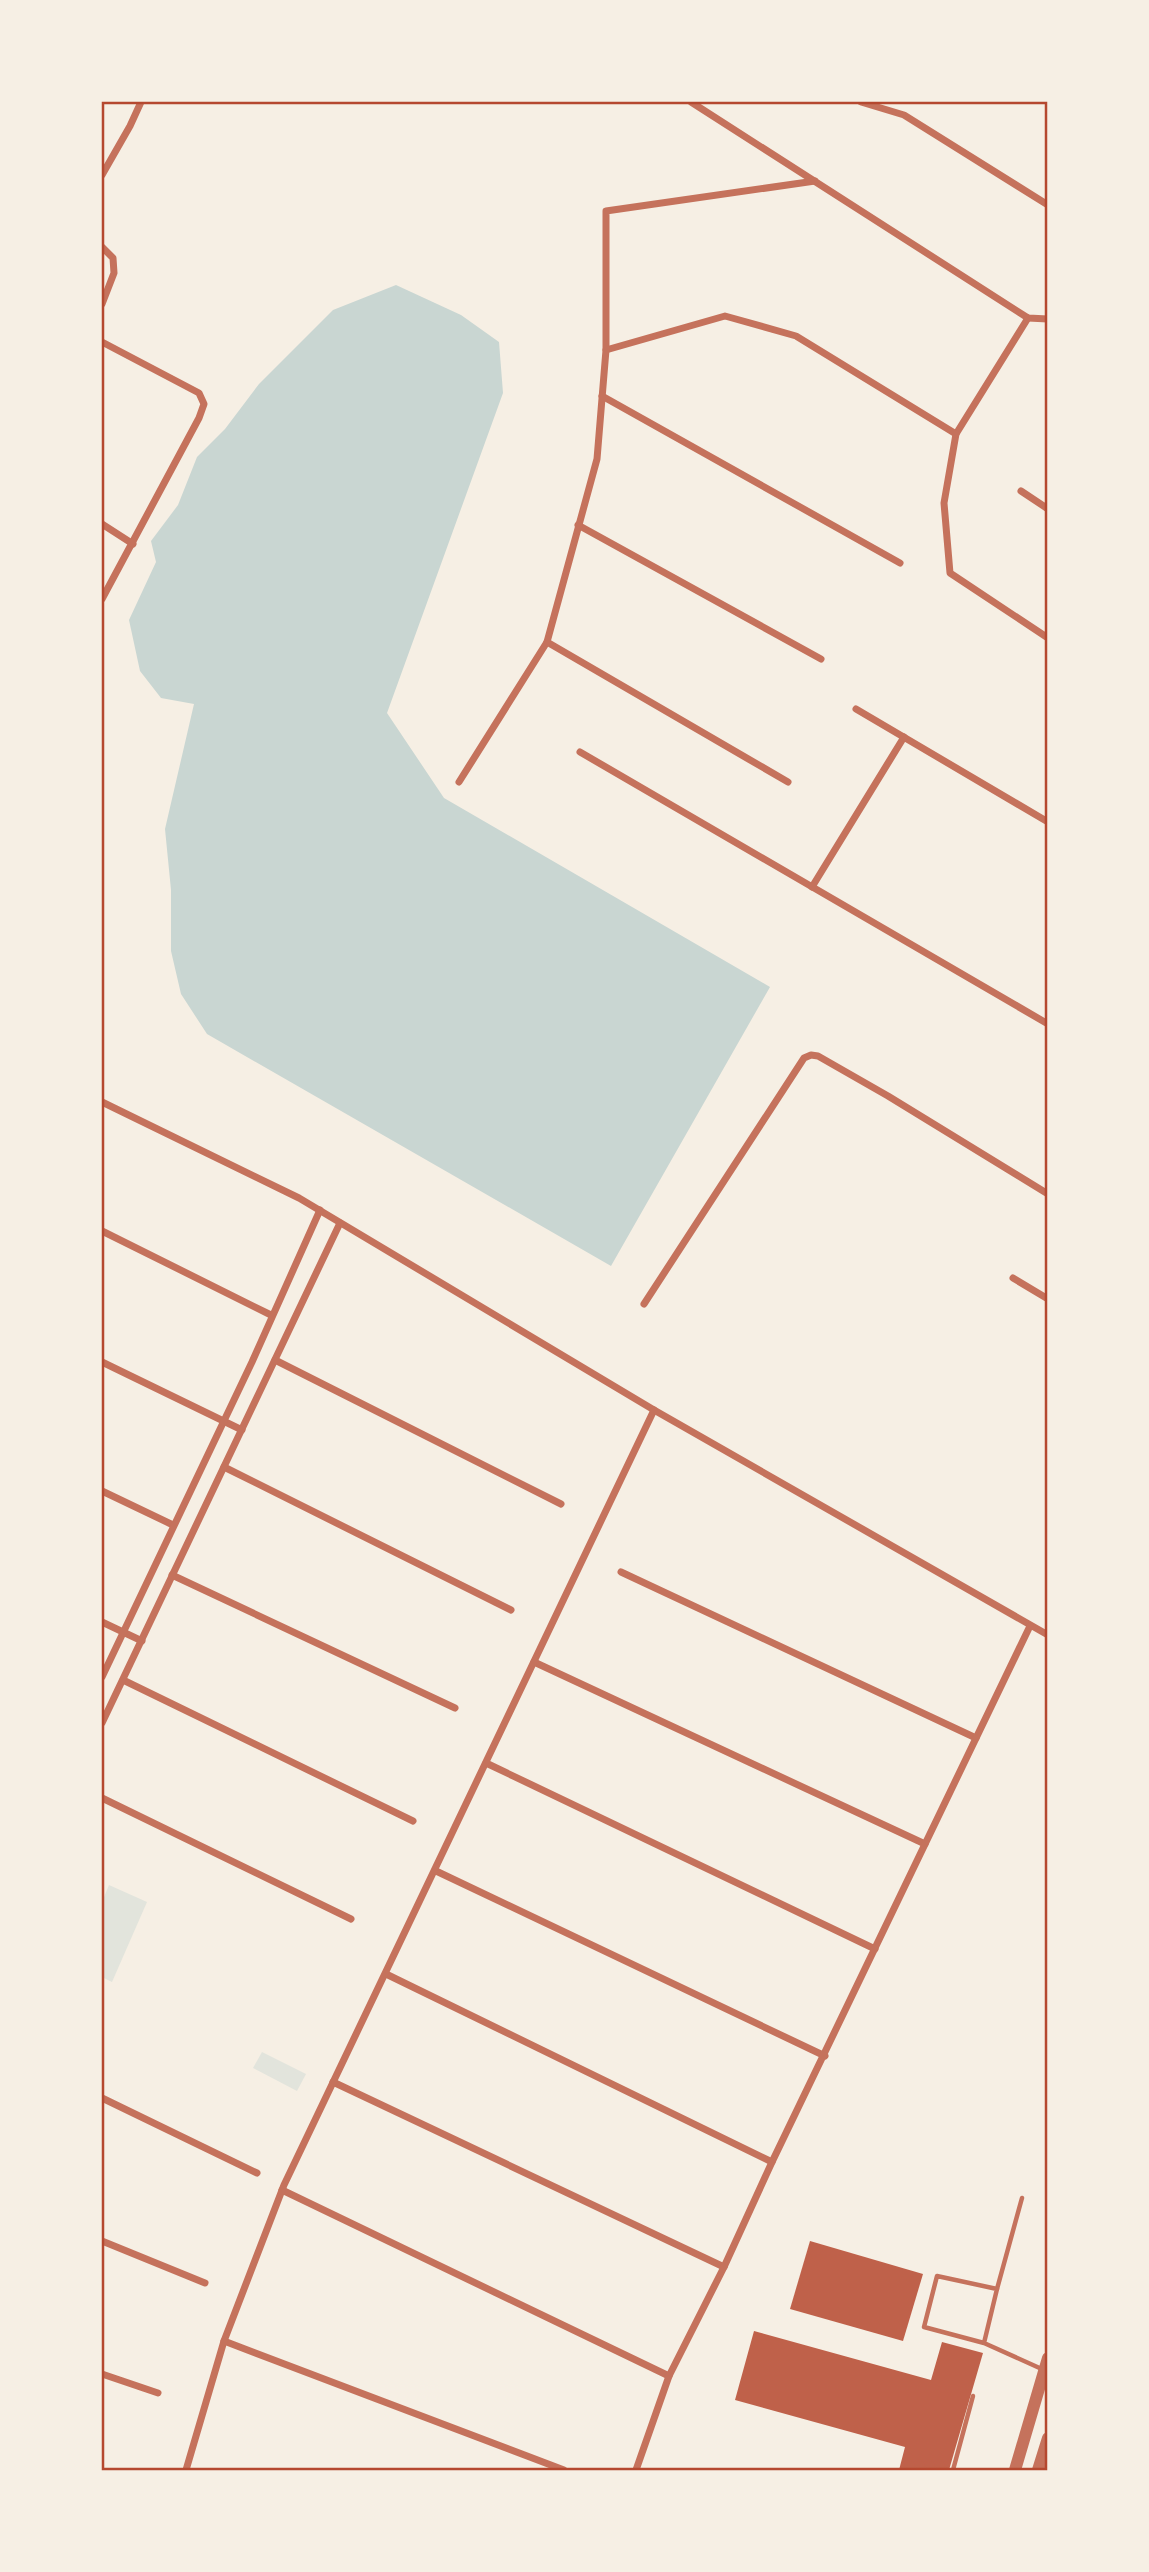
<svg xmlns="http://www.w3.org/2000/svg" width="1149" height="2572" viewBox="0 0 1149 2572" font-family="Figtree,sans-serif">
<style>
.green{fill:#e2e4dc}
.water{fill:#c9d6d2}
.building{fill:#bf614a}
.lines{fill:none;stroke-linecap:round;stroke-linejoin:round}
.service{stroke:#c5725c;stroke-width:4.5}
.minor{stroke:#c5725c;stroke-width:7}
.tertiary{stroke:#c5725c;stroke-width:12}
.neatline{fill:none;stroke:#b5482f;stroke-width:2.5}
</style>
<rect width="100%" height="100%" fill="#f6efe4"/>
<g class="green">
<polygon points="109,1885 147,1902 112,1982 102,1977 102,1902"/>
<polygon points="262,2052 306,2074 297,2091 253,2068"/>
</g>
<polygon class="water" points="396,285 461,315 499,342 503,393 387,713 444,798 770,987 611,1266 207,1034 181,994 171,951 171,890 165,829 194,704 161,698 140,671 129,620 156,562 151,541 178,505 197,457 225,429 259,384 333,310"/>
<g class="building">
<polygon points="810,2241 923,2274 903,2341 790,2309"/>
<polygon points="754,2331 931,2380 942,2342 983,2353 949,2470 899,2470 905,2447 735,2400"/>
</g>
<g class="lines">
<g class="service">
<polyline points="997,2289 1022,2198"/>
<polyline points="984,2343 997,2289 937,2276 924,2327 984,2343 1044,2370"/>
<polyline points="953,2470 973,2396"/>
</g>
<g class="minor">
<polyline points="691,102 1028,318 1048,319"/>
<polyline points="861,102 904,115 1048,205"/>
<polyline points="102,175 130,126 141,102"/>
<polyline points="102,247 113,258 114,273 102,304"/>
<polyline points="1028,318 956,434 944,503 950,573 1048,638"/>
<polyline points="102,342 199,393 204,404 199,418 102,599"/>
<polyline points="606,350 725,316 796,336 956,434"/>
<polyline points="602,396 900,563"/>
<polyline points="1021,491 1048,509"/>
<polyline points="102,524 133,544"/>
<polyline points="578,525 821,659"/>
<polyline points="547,642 788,782"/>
<polyline points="856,709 1048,822"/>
<polyline points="580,752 1048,1024"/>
<polyline points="459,782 547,642 597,459 606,350 606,211 815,181"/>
<polyline points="812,887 904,737"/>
<polyline points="102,1102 299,1198 654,1410 1048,1635"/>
<polyline points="102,1231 271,1315"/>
<polyline points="1013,1278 1048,1299"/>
<polyline points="644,1304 804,1058 811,1055 818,1056 888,1096 1048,1194"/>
<polyline points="275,1360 561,1504"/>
<polyline points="102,1362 242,1430"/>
<polyline points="224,1467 511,1610"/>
<polyline points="102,1491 173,1525"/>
<polyline points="621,1572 976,1738"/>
<polyline points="172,1575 455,1708"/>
<polyline points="102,1622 142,1641"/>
<polyline points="534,1662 925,1844"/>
<polyline points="102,1677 252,1362 320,1210"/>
<polyline points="123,1680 413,1821"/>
<polyline points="102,1723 340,1223"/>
<polyline points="486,1763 875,1949"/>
<polyline points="102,1798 351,1919"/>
<polyline points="436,1871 825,2056"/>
<polyline points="386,1974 772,2162"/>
<polyline points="333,2082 724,2267"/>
<polyline points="102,2098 257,2173"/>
<polyline points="282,2190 669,2376"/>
<polyline points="102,2241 205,2283"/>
<polyline points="224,2341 564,2470"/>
<polyline points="102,2374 158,2393"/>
<polyline points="186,2470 224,2341 284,2185 654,1410"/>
<polyline points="636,2470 669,2376 724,2267 772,2162 1030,1626"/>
</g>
<g class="tertiary">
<polyline points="1015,2470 1048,2358"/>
<polyline points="1038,2470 1048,2438"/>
</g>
</g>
<rect width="1149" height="2572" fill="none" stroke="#f6efe4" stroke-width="206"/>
<rect x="103" y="103" width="943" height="2366" class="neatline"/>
</svg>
